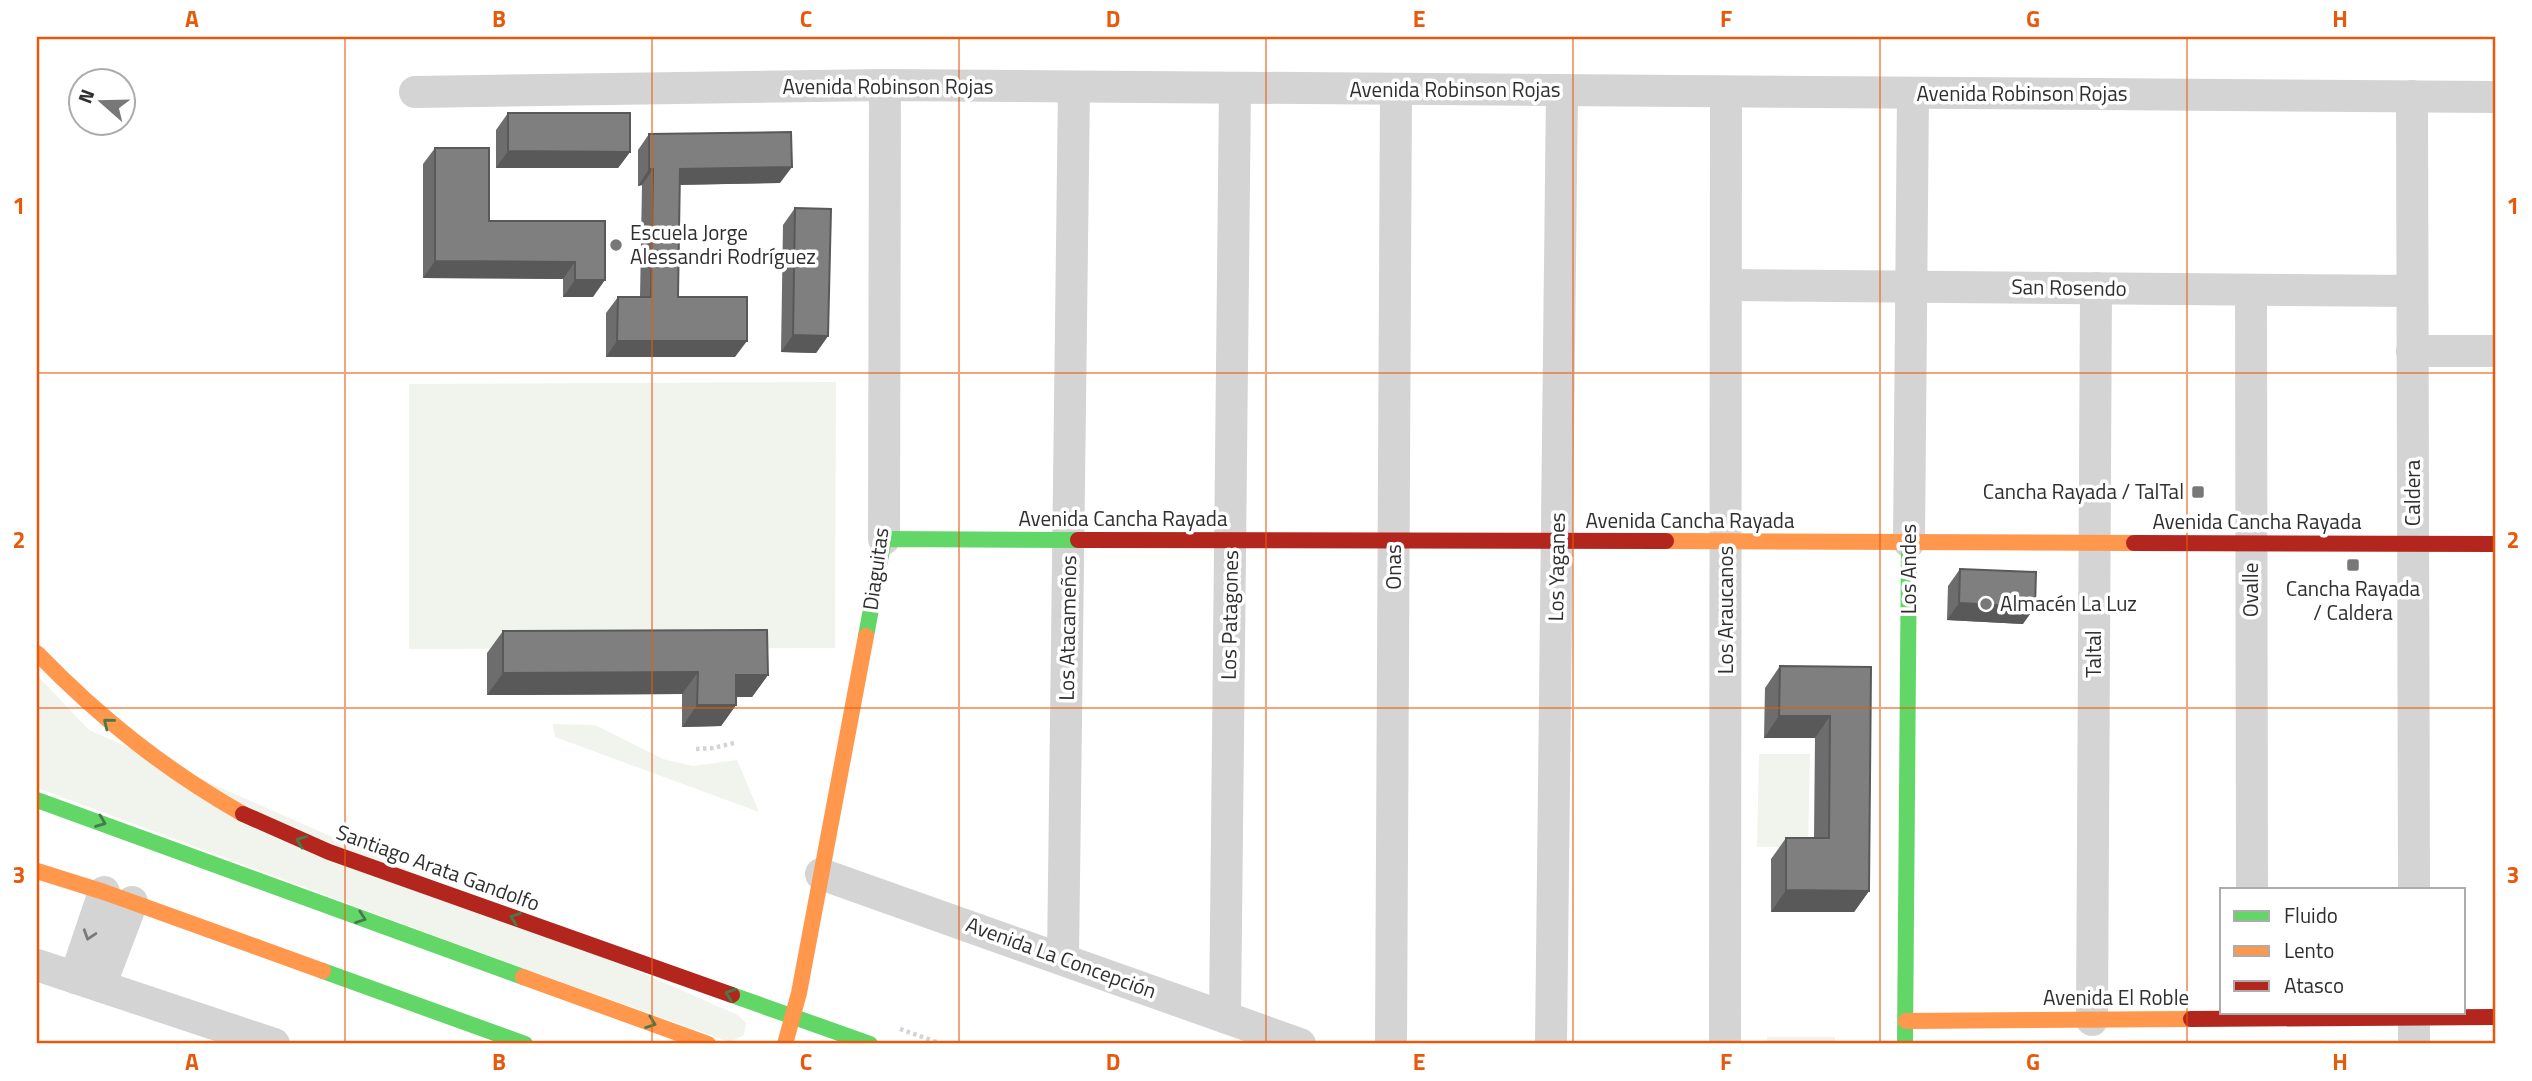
<svg xmlns="http://www.w3.org/2000/svg" width="2532" height="1081" viewBox="0 0 2532 1081" font-family="'Titillium Web',sans-serif">
<style>
.green{fill:#f1f4ed}
.lines{fill:none;stroke-linecap:round;stroke-linejoin:round}
.path{stroke:#d4d4d4;stroke-width:4.5;stroke-dasharray:3.5 3.5;stroke-linecap:butt}
.street{stroke:#d4d4d4;stroke-width:32}
.fast{stroke:#63d668;stroke-width:16}
.slow{stroke:#ff974d;stroke-width:16}
.jam{stroke:#b3261e;stroke-width:16}
.wall{fill:#6d6d6d}
.shaded-wall{fill:#595959}
.building{fill:#7f7f7f;stroke:#595959;stroke-width:2}
.oneway{stroke:#467a49}
.oneway2{stroke:#797979}
.grid{fill:none;stroke:#e8590c;stroke-width:2;stroke-opacity:0.55}
.poi-dot{fill:#787878;stroke:#fff;stroke-width:2.5}
.labels{text-anchor:middle;stroke-width:7;stroke-linejoin:round;paint-order:stroke}
.street-label{font-size:21px;fill:#2f2f2f;stroke:#fff}
.poi-label{font-size:21px;fill:#2f2f2f;stroke:#fff;text-anchor:start}
.neatline{fill:none;stroke:#e8590c;stroke-width:2.5}
.grid-label{font-size:23px;text-anchor:middle;font-weight:bold;fill:#e8590c}
</style>
<rect width="100%" height="100%" fill="#fff"/>
<g class="green">
<polygon points="836,382 835,648 409,649 409,384"/>
<polygon points="37,675 89,730 738,1015 746,1023 744,1035 730,1042 525,969 37,788"/>
<polygon points="553,724 595,725 663,759 693,766 737,760 759,812 555,737"/>
<polygon points="1759,754 1810,754 1808,847 1757,847"/>
<rect x="1767" y="1037" width="68" height="7"/>
</g>
<g class="lines">
<g class="path">
<polyline points="696,749 713,748 734,743"/>
<polyline points="900,1029 942,1044"/>
</g>
<g class="street">
<polyline points="415,92 885,85 2495,97"/>
<polyline points="2412,96 2414,890"/>
<polyline points="1726,285 2412,291"/>
<polyline points="2251,290 2252,890"/>
<polyline points="2412,351 2495,351"/>
<polyline points="884,539 885,85"/>
<polyline points="1909,542 1913,93"/>
<polyline points="821,874 1300,1044"/>
<polyline points="1063,959 1074,87"/>
<polyline points="37,965 274,1044"/>
<polyline points="75,978 104,892"/>
<polyline points="100,986 132,902"/>
<polyline points="2414,1013 2414,1044"/>
<polyline points="1225,1017 1235,88"/>
<polyline points="2092,1020 2096,288"/>
<polyline points="1391,1044 1396,89"/>
<polyline points="1551,1044 1562,91"/>
<polyline points="1725,1044 1726,92"/>
</g>
<g class="fast">
<polyline points="866,636 884,539 1078,540"/>
<polyline points="37,800 523,977"/>
<polyline points="323,971 525,1044"/>
<polyline points="732,995 870,1044"/>
<polyline points="1905,1044 1909,542"/>
</g>
<g class="slow">
<polyline points="1666,541 2134,543"/>
<path d="M37,653C100,718 164,769 243,814"/>
<polyline points="37,871 104,892 323,971"/>
<polyline points="523,977 708,1044"/>
<polyline points="1906,1021 2191,1019"/>
<polyline points="785,1044 799,993 866,636"/>
</g>
<g class="jam">
<polyline points="1078,540 1666,541"/>
<polyline points="2134,543 2495,544"/>
<polyline points="243,814 329,852 732,995"/>
<polyline points="2191,1019 2495,1017"/>
</g>
</g>
<g class="wall">
<polygon points="508,113 630,152 618,168 496,168 496,130"/>
<polygon points="649,134 780,183 679,185 678,297 735,357 606,357 606,313 618,297 640,297 642,185 638,186 638,150"/>
<polygon points="435,148 489,221 605,221 593,297 563,297 563,279 423,278 423,164"/>
<polygon points="795,208 828,336 816,353 781,352 783,225"/>
<polygon points="1960,569 2023,624 1947,620 1948,586"/>
<polygon points="503,631 768,675 752,697 736,697 736,705 721,726 682,727 682,694 487,695 487,653"/>
<polygon points="1780,666 1871,667 1869,891 1854,912 1771,912 1771,859 1786,838 1814,838 1815,738 1764,738 1765,688"/>
</g>
<g class="shaded-wall">
<polygon points="508,151 630,152 618,168 496,168"/>
<polygon points="792,167 780,183 668,185 680,169"/>
<polygon points="649,169 653,169 642,185 638,186"/>
<polygon points="435,261 575,262 563,279 423,278"/>
<polygon points="575,280 605,280 593,297 563,297"/>
<polygon points="793,335 828,336 816,353 781,352"/>
<polygon points="617,341 747,341 735,357 606,357"/>
<polygon points="1959,603 2035,607 2023,624 1947,620"/>
<polygon points="698,672 682,694 487,695 503,673"/>
<polygon points="736,675 768,675 752,697 721,697"/>
<polygon points="697,705 736,705 721,726 682,727"/>
<polygon points="1779,716 1830,716 1815,738 1764,738"/>
<polygon points="1786,890 1869,891 1854,912 1771,912"/>
</g>
<g class="building">
<polygon points="508,113 630,113 630,152 508,151"/>
<polygon points="791,132 792,167 680,169 678,297 747,297 747,341 617,341 618,297 651,297 653,169 649,169 649,134"/>
<polygon points="435,148 489,148 489,221 605,221 605,280 575,280 575,262 435,261"/>
<polygon points="795,208 831,209 828,336 793,335"/>
<polygon points="1960,569 2036,572 2035,607 1959,603"/>
<polygon points="767,630 768,675 736,675 736,705 697,705 698,672 503,673 503,631"/>
<polygon points="1780,666 1871,667 1869,891 1786,890 1786,838 1829,838 1830,716 1779,716"/>
</g>
<defs><path id="oneway-chevron" d="M-2-3.5L2.5 0L-2 3.5" fill="none" stroke-width="1.6" stroke-linecap="round" stroke-linejoin="round" transform="scale(1.75)"/></defs>
<g class="oneway">
<use href="#oneway-chevron" transform="translate(108 723) rotate(-141)"/>
<use href="#oneway-chevron" transform="translate(101 822) rotate(21)"/>
<use href="#oneway-chevron" transform="translate(301 841) rotate(-159)"/>
<use href="#oneway-chevron" transform="translate(361 918) rotate(20)"/>
<use href="#oneway-chevron" transform="translate(515 918) rotate(-160)"/>
<use href="#oneway-chevron" transform="translate(730 994) rotate(-160)"/>
<use href="#oneway-chevron" transform="translate(651 1023) rotate(20)"/>
</g>
<use class="oneway2" href="#oneway-chevron" transform="translate(89 935) rotate(108)"/>
<path class="grid" d="M345,37V1044M652,37V1044M959,37V1044M1266,37V1044M1573,37V1044M1880,37V1044M2187,37V1044M37,373H2495M37,708H2495"/>
<g class="poi-dot">
<circle cx="616" cy="245" r="7"/>
<rect x="2191" y="485" width="14" height="14" rx="3.5"/>
<rect x="2346" y="558" width="14" height="14" rx="3.5"/>
<circle cx="1986" cy="604" r="7"/>
</g>
<g class="labels">
<g class="street-label">
<text x="888" y="94">Avenida Robinson Rojas</text>
<text x="1455" y="97">Avenida Robinson Rojas</text>
<text x="2022" y="101">Avenida Robinson Rojas</text>
<text transform="translate(2069 288) rotate(1)" y="7">San Rosendo</text>
<text transform="translate(2413 493) rotate(-90)" y="7">Caldera</text>
<text x="1123" y="526">Avenida Cancha Rayada</text>
<text x="1690" y="528">Avenida Cancha Rayada</text>
<text x="2257" y="529">Avenida Cancha Rayada</text>
<text transform="translate(1394 567) rotate(-90)" y="7">Onas</text>
<text transform="translate(1557 567) rotate(-89)" y="7">Los Yaganes</text>
<text transform="translate(876 569) rotate(-82)" y="7">Diaguitas</text>
<text transform="translate(1909 569) rotate(-90)" y="7">Los Andes</text>
<text transform="translate(2251 590) rotate(-90)" y="7">Ovalle</text>
<text transform="translate(1726 610) rotate(-90)" y="7">Los Araucanos</text>
<text transform="translate(1230 615) rotate(-89)" y="7">Los Patagones</text>
<text transform="translate(1068 628) rotate(-89)" y="7">Los Atacameños</text>
<text transform="translate(2094 654) rotate(-90)" y="7">Taltal</text>
<text transform="translate(438 868) rotate(20)" y="7">Santiago Arata Gandolfo</text>
<text transform="translate(1061 958) rotate(20)" y="7">Avenida La Concepción</text>
<text x="2116" y="1005">Avenida El Roble</text>
</g>
<g class="poi-label">
<text x="630" y="240">Escuela Jorge<tspan x="630" dy="24">Alessandri Rodríguez</tspan></text>
<text x="2184" y="499" text-anchor="end">Cancha Rayada / TalTal</text>
<text x="2353" y="596" text-anchor="middle">Cancha Rayada<tspan x="2353" dy="24">/ Caldera</tspan></text>
<text x="2000" y="611">Almacén La Luz</text>
</g>
</g>
<rect width="2532" height="1081" fill="none" stroke="#ffffff" stroke-width="77"/>
<rect x="2220" y="888" width="245" height="126" fill="#ffffff" stroke="#acacac" stroke-width="2"/>
<rect x="2234" y="911" width="35" height="10" fill="#63d668" stroke="#acacac" stroke-width="2"/>
<text x="2284" y="923" font-size="21" fill="#2f2f2f">Fluido</text>
<rect x="2234" y="946" width="35" height="10" fill="#ff974d" stroke="#acacac" stroke-width="2"/>
<text x="2284" y="958" font-size="21" fill="#2f2f2f">Lento</text>
<rect x="2234" y="981" width="35" height="10" fill="#b3261e" stroke="#acacac" stroke-width="2"/>
<text x="2284" y="993" font-size="21" fill="#2f2f2f">Atasco</text>
<g transform="translate(102 102) rotate(290)"><circle r="33" fill="#ffffff" stroke="#acacac" stroke-width="2"/>
<path d="M0-5L12 26L0 18L-12 26Z" fill="#787878"/>
<text y="-10" font-size="19" font-weight="bold" text-anchor="middle" fill="#2f2f2f">N</text>
</g>
<rect x="38" y="38" width="2456" height="1004" class="neatline"/>
<g class="grid-label">
<text x="192" y="27">A</text>
<text x="499" y="27">B</text>
<text x="806" y="27">C</text>
<text x="1113" y="27">D</text>
<text x="1419" y="27">E</text>
<text x="1726" y="27">F</text>
<text x="2033" y="27">G</text>
<text x="2340" y="27">H</text>
<text x="19" y="214">1</text>
<text x="2513" y="214">1</text>
<text x="19" y="548">2</text>
<text x="2513" y="548">2</text>
<text x="19" y="883">3</text>
<text x="2513" y="883">3</text>
<text x="192" y="1070">A</text>
<text x="499" y="1070">B</text>
<text x="806" y="1070">C</text>
<text x="1113" y="1070">D</text>
<text x="1419" y="1070">E</text>
<text x="1726" y="1070">F</text>
<text x="2033" y="1070">G</text>
<text x="2340" y="1070">H</text>
</g>
</svg>
